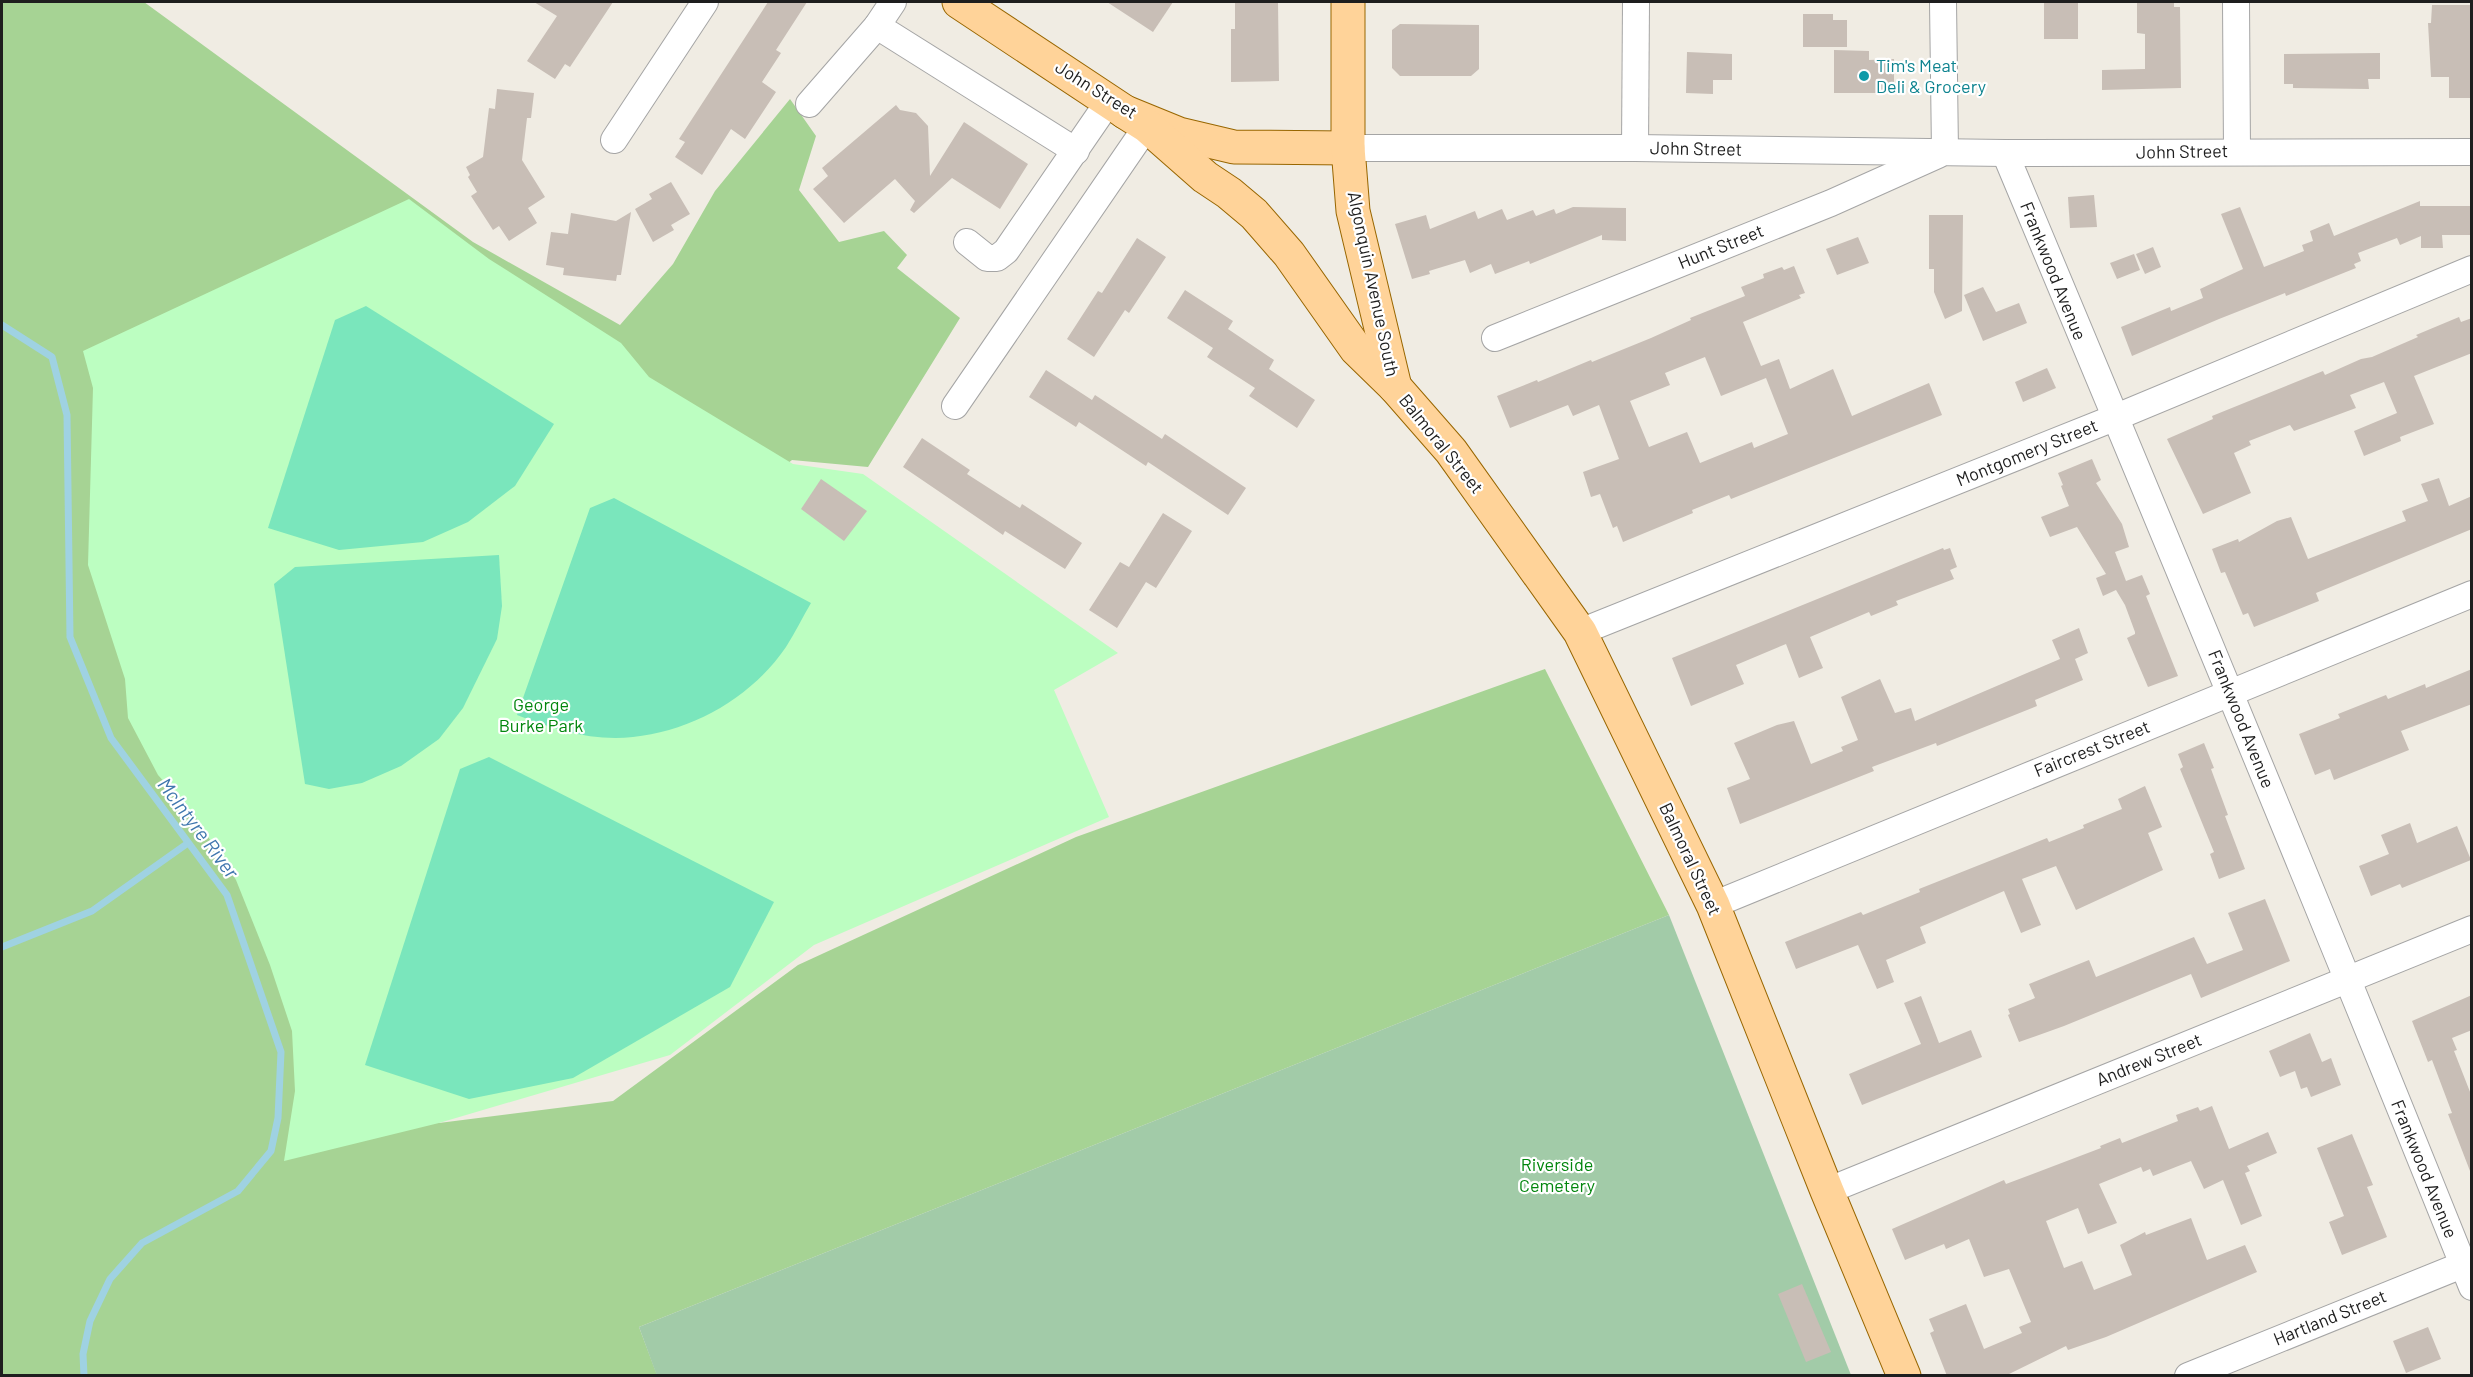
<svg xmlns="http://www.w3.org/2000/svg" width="2473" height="1377" viewBox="0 0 2473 1377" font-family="Barlow,sans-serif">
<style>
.forest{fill:#a6d394}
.cemetery{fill:#a2cba8}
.park{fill:#bcfec1}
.pitch{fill:#7ae6bc}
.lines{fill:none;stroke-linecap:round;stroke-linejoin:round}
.stream{stroke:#9fd2e2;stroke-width:7}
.building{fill:#c8beb6;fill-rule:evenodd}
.minor-casing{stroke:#a5a5a5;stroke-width:28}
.major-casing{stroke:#986600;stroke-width:35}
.minor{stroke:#fff;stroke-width:26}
.major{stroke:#ffd399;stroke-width:33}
.culture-dot{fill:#0f9aa8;stroke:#fff;stroke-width:2}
.labels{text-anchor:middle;stroke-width:4.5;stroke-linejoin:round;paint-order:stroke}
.culture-label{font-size:18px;fill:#0d838f;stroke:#fff;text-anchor:start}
.street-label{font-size:18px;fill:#1e1e1e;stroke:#fff}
.park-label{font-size:18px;fill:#02860d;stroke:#fff}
.water-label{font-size:20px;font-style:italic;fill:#4077ae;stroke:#fff}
</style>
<rect width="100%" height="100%" fill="#f0ece3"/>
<polygon class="forest" points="2,2 144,2 473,242 620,325 673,264 715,191 790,99 816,136 799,190 839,242 884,231 907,255 897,268 960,318 868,467 792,460 764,482 439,1123 613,1101 798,965 1076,837 1545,669 1669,915 639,1327 657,1375 2,1376"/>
<polygon class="cemetery" points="1669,915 1851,1375 657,1376 639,1327"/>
<polygon class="park" points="409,199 489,259 621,343 649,377 793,464 863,474 1118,653 1054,690 1109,817 814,945 670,1055 439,1123 284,1161 295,1091 292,1031 270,965 236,880 194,815 158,775 128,718 125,679 88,565 93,388 83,351"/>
<g class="pitch">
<polygon points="366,306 554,424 515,486 468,522 423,542 339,550 268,528 335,320"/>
<path d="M614,498L811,603C802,618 795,633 786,647C752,697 693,731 633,737C594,742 553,729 517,715L590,508Z"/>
<polygon points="499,555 502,606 497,639 463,708 439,739 401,766 362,783 329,789 305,784 274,584 295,567"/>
<polygon points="489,757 774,902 730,987 573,1078 469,1099 365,1065 460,769"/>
</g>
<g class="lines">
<g class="stream">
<polyline points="2,325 52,357 67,415 70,637 111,738 227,895 281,1052 278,1118 271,1151 238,1191 142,1243 110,1279 90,1321 83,1354 84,1376"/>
<polyline points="2,947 92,911 188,843"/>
</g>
</g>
<g class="building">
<polygon points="534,2 613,2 570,67 565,64 555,79 527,61 557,16"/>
<polygon points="768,2 807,2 776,50 781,53 762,82 776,92 745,139 731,129 702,175 675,157 685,142 679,139"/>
<polygon points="1107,2 1173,2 1153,32"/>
<polygon points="1235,2 1278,2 1279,81 1231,82 1231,29 1235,29"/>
<rect x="2044" y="2" width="34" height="37"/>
<polygon points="2137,2 2174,2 2174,7 2180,7 2181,88 2102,90 2102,70 2145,69 2145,34 2137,33"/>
<polygon points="2432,5 2472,5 2472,98 2449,98 2449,77 2431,77 2428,23 2431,23"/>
<polygon points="1803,14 1833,14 1833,20 1847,20 1847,47 1803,47"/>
<polygon points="1400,24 1479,25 1479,69 1471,76 1400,76 1392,68 1392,30"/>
<polygon points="1834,50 1869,51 1869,60 1894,59 1894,93 1834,93"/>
<polygon points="1687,52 1732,54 1732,80 1713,80 1713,94 1686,93"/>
<polygon points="2380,53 2380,79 2368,79 2369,89 2293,88 2293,84 2284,84 2284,54"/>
<polygon points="497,89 534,93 531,118 527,118 522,160 545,197 528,208 537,223 509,241 499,226 493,230 471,196 477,192 468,177 470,175 466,167 483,157 489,108 495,109"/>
<polygon points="896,105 900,110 916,113 928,126 930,176 964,122 1028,164 1000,209 952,178 914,213 910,210 915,201 895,179 844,223 813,189 828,176 822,168"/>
<polygon points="671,182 690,214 671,225 674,230 653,242 635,209 652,199 649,194"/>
<polygon points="2094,195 2097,227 2070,228 2068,197"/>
<polygon points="2420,201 2420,206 2472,206 2472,235 2442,235 2443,248 2421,248 2421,236 2400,245 2397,238 2358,253 2361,261 2354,264 2356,268 2286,296 2285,293 2219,319 2132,356 2121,327 2170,307 2171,311 2203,298 2200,289 2243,269 2221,214 2240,207 2264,267 2304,251 2302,245 2313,241 2310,231 2329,223 2334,236"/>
<polygon points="1573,207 1626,208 1626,241 1602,240 1602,235 1530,264 1529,261 1495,274 1491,264 1470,273 1465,260 1429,271 1430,274 1412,279 1395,224 1426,215 1430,229 1475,211 1478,219 1502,209 1507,220 1533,210 1536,216 1554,209 1556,214"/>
<polygon points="631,212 621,275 617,275 616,281 563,275 564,268 546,265 551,232 568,234 571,213 616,221"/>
<polygon points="1929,215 1963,215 1962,311 1945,319 1934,292 1934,269 1929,269"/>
<polygon points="1858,237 1869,263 1837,275 1826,249"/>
<polygon points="1137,238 1166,257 1129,313 1125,310 1094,357 1067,339 1098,291 1102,293"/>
<polygon points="2153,247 2161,267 2145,274 2136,254"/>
<polygon points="2134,254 2140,270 2117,279 2110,263"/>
<path d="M1794,266L1805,293L1799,295L1801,298L1743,322L1761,366L1779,359L1790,389L1833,369L1852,416L1929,383L1942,415L1731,499L1729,495L1692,510L1693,513L1623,542L1617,526L1613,528L1600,494L1591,497L1583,472L1619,459L1599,405L1573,416L1568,405L1510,428L1497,396L1537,380L1538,382L1591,360L1592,362L1651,338L1691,320L1690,318L1745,296L1741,287L1764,278L1763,274L1782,267L1784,270ZM1705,357L1721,396L1766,378L1788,434L1754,448L1752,442L1700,463L1687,432L1649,447L1630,401L1670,385L1665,373Z"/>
<polygon points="1983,287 1996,312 2019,303 2027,323 1983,341 1964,295"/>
<polygon points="1185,290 1233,321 1228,329 1274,360 1269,369 1315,400 1297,428 1249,396 1255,388 1207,357 1213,348 1167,318"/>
<polygon points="2459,317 2461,322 2472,318 2472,353 2414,376 2434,424 2400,437 2401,441 2364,456 2354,431 2397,413 2384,382 2350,395 2356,408 2294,431 2290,425 2249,441 2251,445 2234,453 2251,493 2203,514 2167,439 2213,419 2212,416 2323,371 2325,375 2361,359 2372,357 2418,337 2416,335"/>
<polygon points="2047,368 2056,388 2023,402 2015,382"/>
<polygon points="1046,370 1092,400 1095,395 1162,439 1165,434 1246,488 1228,515 1148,462 1146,466 1079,422 1076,427 1029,397"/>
<polygon points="922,438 970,470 967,474 1020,508 1022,504 1082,543 1065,569 1005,531 1003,535 903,467"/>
<polygon points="2092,459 2101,480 2096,483 2122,524 2129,547 2115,552 2126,581 2142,575 2150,594 2146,596 2178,676 2148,687 2127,638 2135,634 2135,632 2125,605 2116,590 2103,596 2096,578 2106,574 2077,527 2050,537 2041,517 2069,506 2061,486 2063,485 2058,473"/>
<polygon points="2439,478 2449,506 2472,496 2472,529 2316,593 2319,601 2254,627 2248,613 2243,615 2225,572 2221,573 2212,549 2238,539 2239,542 2277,521 2291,517 2308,559 2406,521 2402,511 2428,501 2421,484"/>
<polygon points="821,479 867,511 844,541 801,509"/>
<polygon points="1163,513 1192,531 1156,588 1146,582 1117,628 1089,610 1120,562 1129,567"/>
<polygon points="1943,548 1944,550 1950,548 1957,567 1950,570 1954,579 1896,601 1898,605 1871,616 1869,612 1810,637 1823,668 1799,678 1786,644 1736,665 1744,684 1691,706 1672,658"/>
<polygon points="2079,628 2088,653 2075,659 2083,680 2035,700 2037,706 1937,746 1936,743 1872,767 1874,771 1740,824 1727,788 1750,779 1734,743 1777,725 1794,721 1811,764 1843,751 1841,747 1858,740 1841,697 1880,679 1895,713 1911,708 1915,721 2060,659 2052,640"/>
<polygon points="2472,669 2472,704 2401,731 2409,750 2334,780 2330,769 2315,775 2299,734 2340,718 2338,714 2386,695 2388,699 2425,684 2426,688"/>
<polygon points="2204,743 2214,768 2211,769 2228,815 2225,816 2245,869 2219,879 2210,854 2214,852 2180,769 2183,767 2178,754"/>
<polygon points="2145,786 2162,827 2148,833 2163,870 2076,910 2056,866 2022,879 2041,925 2021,933 2004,891 1920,927 1926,943 1886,960 1894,982 1877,989 1858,945 1796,969 1785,942 1861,912 1863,915 1920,892 1919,889 2047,838 2049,842 2084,828 2083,825 2122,809 2118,799"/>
<polygon points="2410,823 2417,843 2457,826 2471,860 2402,888 2400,884 2371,896 2359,866 2389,854 2381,835"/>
<polygon points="2265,899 2290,961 2201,998 2191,974 2064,1026 2019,1042 2008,1015 2010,1014 2008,1009 2035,998 2029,984 2089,960 2096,977 2194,937 2207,964 2243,950 2228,913"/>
<polygon points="2472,995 2472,1030 2452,1038 2457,1050 2454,1051 2472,1097 2470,1171 2448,1114 2452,1113 2432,1060 2428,1062 2412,1021"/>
<polygon points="1921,996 1939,1043 1971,1030 1982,1057 1862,1105 1849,1074 1921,1044 1904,1003"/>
<polygon points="2310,1033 2322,1062 2331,1058 2341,1085 2311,1097 2307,1087 2301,1089 2295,1071 2280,1077 2269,1051"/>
<polygon points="2212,1106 2229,1149 2268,1132 2277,1153 2247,1166 2250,1171 2245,1173 2262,1216 2241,1225 2223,1180 2204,1189 2191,1161 2153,1176 2150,1169 2143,1172 2141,1167 2099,1184 2117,1223 2088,1234 2078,1208 2046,1221 2064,1268 2082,1261 2094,1290 2132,1275 2120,1245 2145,1232 2146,1235 2191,1218 2207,1260 2245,1245 2257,1272 2106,1337 2068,1350 2066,1346 2005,1376 1947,1376 1930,1333 1934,1331 1929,1319 1966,1304 1984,1349 2022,1333 2019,1327 2031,1322 2009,1269 1984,1277 1969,1239 1946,1249 1944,1244 1905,1260 1892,1229 2004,1180 2006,1184 2101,1148 2100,1146 2120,1138 2122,1143 2178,1121 2176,1115 2198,1107 2200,1111"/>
<polygon points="2352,1134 2373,1185 2367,1187 2387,1237 2342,1255 2329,1222 2344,1216 2317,1148"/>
<polygon points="1802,1284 1831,1352 1806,1362 1778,1294"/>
<polygon points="2428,1327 2441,1359 2406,1373 2393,1341"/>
</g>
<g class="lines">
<g class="minor-casing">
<g id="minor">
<polyline points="893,2 877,26 1076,151"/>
<polyline points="1943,2 1945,152"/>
<polyline points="2236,2 2237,151"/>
<polyline points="809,104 877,26"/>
<polyline points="614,140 705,2"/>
<polyline points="1348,148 1635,148 2005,153 2472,152"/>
<polyline points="1635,148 1636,2"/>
<path d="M2005,153C2163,530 2320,907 2472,1287"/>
<polyline points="967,242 987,258 997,258 1006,251 1109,101"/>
<polyline points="1495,338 1831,203 1938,155"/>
<polyline points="955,406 1147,126"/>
<polyline points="1580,632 2114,418 2472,269"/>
<polyline points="1713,905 2472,594"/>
<polyline points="1827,1191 2472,929"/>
<polyline points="2188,1376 2472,1261"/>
</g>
</g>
<g class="major-casing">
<g id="major">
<polyline points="959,2 1125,112 1179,134 1234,147 1348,148"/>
<polyline points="1348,2 1348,148 1353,211 1395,387"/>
<polyline points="1125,112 1147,126 1205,177 1229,193 1254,214 1289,254 1356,349 1395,387 1451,451 1580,632 1713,905 1827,1191 1904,1376"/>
</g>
</g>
<use href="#minor" class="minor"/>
<use href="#major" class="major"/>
</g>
<circle class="culture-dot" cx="1864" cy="76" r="6"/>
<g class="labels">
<g class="culture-label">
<text x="1876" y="72">Tim's Meat<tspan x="1876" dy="21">Deli &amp; Grocery</tspan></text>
</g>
<g class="street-label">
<text transform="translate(1096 90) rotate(32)" y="6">John Street</text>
<text transform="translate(1696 149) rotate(1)" y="6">John Street</text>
<text transform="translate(2182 152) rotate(-1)" y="6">John Street</text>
<text transform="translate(1721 247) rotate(-22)" y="6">Hunt Street</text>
<text transform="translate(2053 271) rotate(68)" y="6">Frankwood Avenue</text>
<text transform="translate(1373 284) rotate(78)" y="6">Algonquin Avenue South</text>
<text transform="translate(1441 444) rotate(51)" y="6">Balmoral Street</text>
<text transform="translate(2027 453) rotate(-22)" y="6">Montgomery Street</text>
<text transform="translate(2241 719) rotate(68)" y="6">Frankwood Avenue</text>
<text transform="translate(2092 749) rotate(-22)" y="6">Faircrest Street</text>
<text transform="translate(1690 859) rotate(65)" y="6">Balmoral Street</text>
<text transform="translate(2149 1060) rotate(-22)" y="6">Andrew Street</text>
<text transform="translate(2424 1169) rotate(68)" y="6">Frankwood Avenue</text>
<text transform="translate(2330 1318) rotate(-22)" y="6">Hartland Street</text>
</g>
<g class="park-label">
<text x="541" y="711">George<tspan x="541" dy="21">Burke Park</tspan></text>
<text x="1557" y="1171">Riverside<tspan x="1557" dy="21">Cemetery</tspan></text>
</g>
<g class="water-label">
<text transform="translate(198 828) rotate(53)" y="7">McIntyre River</text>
</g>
</g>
<rect width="2473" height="1377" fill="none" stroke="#1e1e1e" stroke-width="6"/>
</svg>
